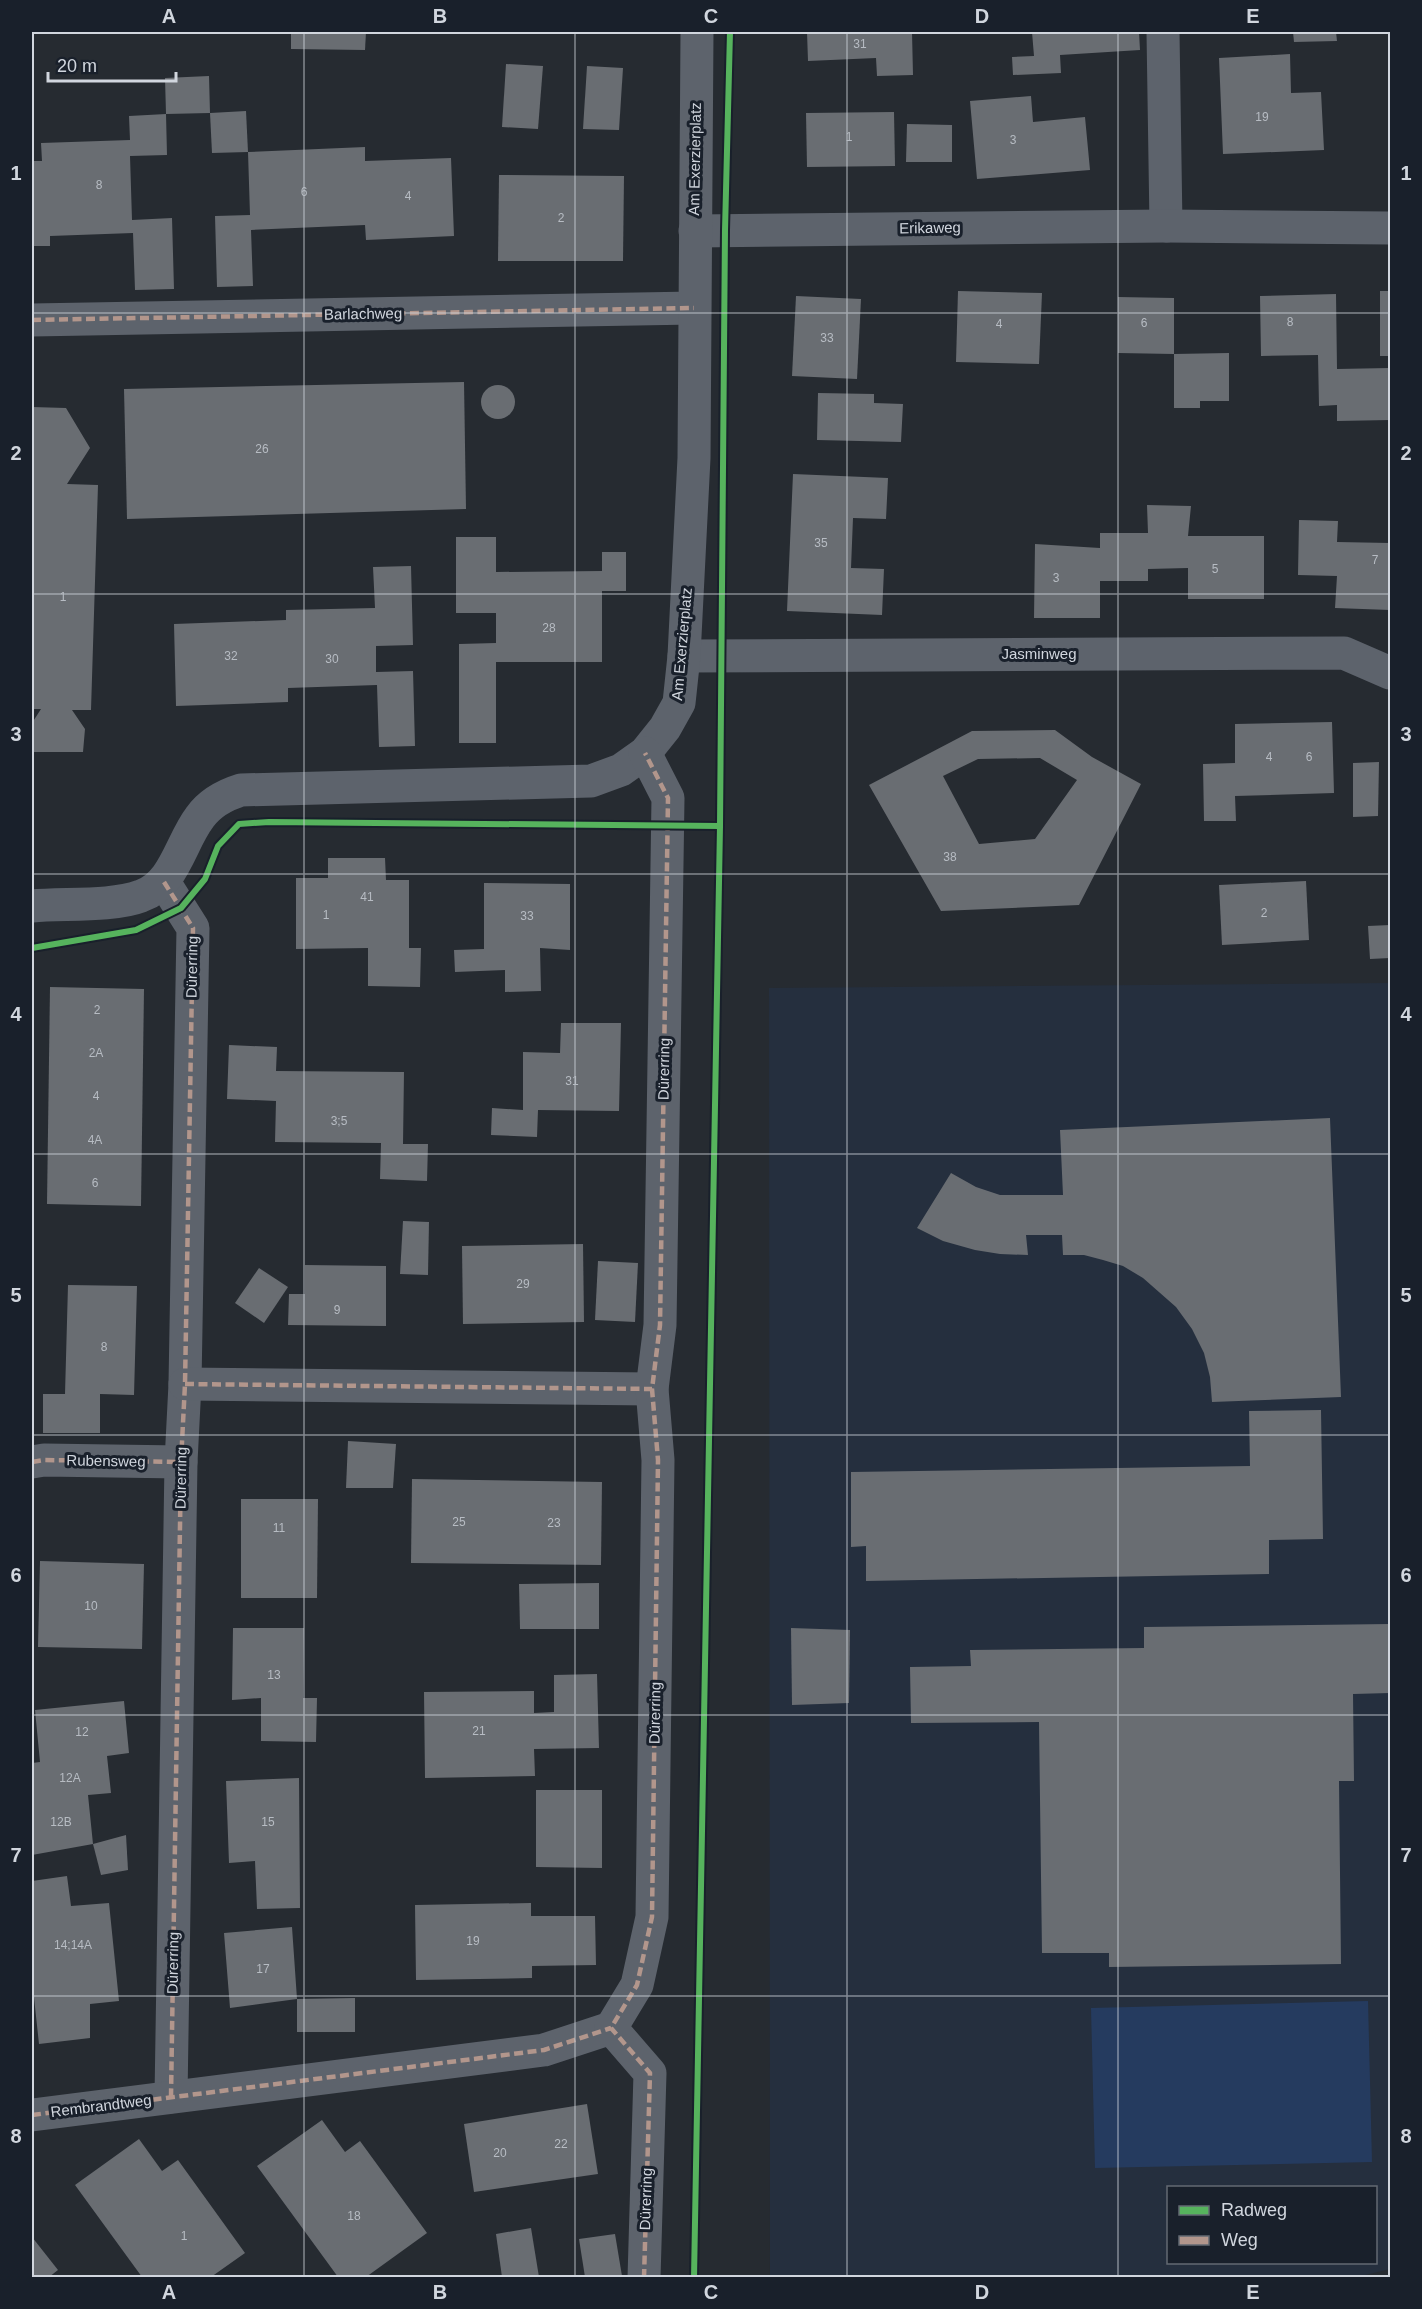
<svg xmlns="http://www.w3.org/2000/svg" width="1422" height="2309" viewBox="0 0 1422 2309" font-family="Arial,sans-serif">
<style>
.built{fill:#252f3e;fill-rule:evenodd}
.green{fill:#253b5f}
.building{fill:#696d72;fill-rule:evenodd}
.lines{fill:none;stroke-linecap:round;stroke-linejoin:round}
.minor{stroke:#5d636c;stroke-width:33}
.quiet{stroke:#b2968c;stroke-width:4.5;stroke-dasharray:9 4.5;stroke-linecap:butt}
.cycleway-casing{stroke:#19202b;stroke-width:10}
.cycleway{stroke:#56b35d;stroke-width:6}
.grid{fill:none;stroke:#d1d6de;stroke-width:1.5;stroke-opacity:0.55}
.labels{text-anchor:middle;stroke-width:6;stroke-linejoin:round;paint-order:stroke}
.number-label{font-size:12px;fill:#b7bcc3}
.street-label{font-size:15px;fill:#d1d6de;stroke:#19202b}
.neatline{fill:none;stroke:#d1d6de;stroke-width:2}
.grid-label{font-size:20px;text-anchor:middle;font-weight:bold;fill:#d1d6de}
</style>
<rect width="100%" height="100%" fill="#262b31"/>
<path class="built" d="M1390,983V2269L1353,2278L770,2277L769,988ZM1168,2188H1376V2262H1168Z"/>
<polygon class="green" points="1368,2001 1372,2162 1095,2168 1091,2008"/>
<g class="building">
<polygon points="291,32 366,32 365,50 291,49"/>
<polygon points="807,32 912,32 913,75 877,76 876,58 808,61"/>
<polygon points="1032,32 1139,32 1140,50 1060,55 1061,73 1013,75 1012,57 1034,56"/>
<polygon points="1293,32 1336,32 1337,41 1294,42"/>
<polygon points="1290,54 1291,93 1321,92 1324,150 1223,154 1219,58"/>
<polygon points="506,64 543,66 538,129 502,127"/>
<polygon points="587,66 623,68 619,130 583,129"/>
<polygon points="209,76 210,113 166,114 167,155 130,156 132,220 172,218 174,289 135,290 133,233 50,236 50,246 32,246 32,161 42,161 41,143 130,140 129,116 166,114 165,78"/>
<polygon points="1031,96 1033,122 1085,117 1090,170 977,179 970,101"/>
<polygon points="246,111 248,152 212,153 210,113"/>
<polygon points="894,112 895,166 807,167 806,113"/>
<polygon points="907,124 952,125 952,162 906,162"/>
<polygon points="365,147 365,161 451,158 454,236 366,240 365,225 251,230 253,286 217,287 215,216 250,215 248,152"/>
<polygon points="499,175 624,176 623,261 498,261"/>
<polygon points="958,291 1042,293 1039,364 956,362"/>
<rect x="1380" y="291" width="10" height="65"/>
<polygon points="1336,294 1337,369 1389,368 1390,420 1337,421 1337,405 1319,406 1318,355 1261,356 1260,296"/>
<polygon points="796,296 861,299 857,379 792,376"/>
<polygon points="1118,297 1174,298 1174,354 1229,353 1229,401 1200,401 1200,408 1174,408 1174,354 1118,353"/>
<polygon points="464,382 466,509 127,519 124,389"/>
<circle cx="498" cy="402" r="17"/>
<polygon points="818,393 874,394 874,403 903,404 901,442 817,440"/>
<polygon points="32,407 66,408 90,448 67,484 98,485 91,710 72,710 85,729 83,752 32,752 32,723 41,709 32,709"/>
<polygon points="793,474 888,478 886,519 853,518 851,568 884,569 882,615 787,611"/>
<polygon points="1147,505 1191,506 1188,536 1264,536 1264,599 1188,599 1188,568 1148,569 1148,581 1100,581 1100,618 1034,618 1035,544 1100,548 1100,533 1148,533"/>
<polygon points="1299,520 1338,521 1337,542 1390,543 1390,610 1335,608 1337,576 1298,575"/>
<polygon points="456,537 496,537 496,572 602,571 602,552 626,552 626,591 602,591 602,662 496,662 496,743 459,743 459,644 496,643 496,613 456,613"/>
<polygon points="411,566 413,645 376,646 376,672 413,671 415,746 379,747 377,685 288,688 288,702 176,706 174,624 286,620 286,610 375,608 373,567"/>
<polygon points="1332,722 1334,793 1235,796 1236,821 1204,821 1203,764 1235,763 1235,724"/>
<path d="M1055,730L1092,757L1141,784L1079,905L941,911L869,785L972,731ZM1040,758L1077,780L1035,839L979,844L943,776L978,759Z"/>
<polygon points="1379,762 1378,816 1353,817 1353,763"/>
<polygon points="328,858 385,858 386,880 409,880 409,948 421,948 420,987 368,986 368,948 296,949 296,878 328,878"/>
<polygon points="1306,881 1309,940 1222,945 1219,885"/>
<polygon points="484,883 570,884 570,950 540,948 541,991 505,992 505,970 455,972 454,950 484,949"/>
<polygon points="1390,925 1390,958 1370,959 1368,926"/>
<polygon points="50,987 144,989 141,1206 47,1204"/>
<polygon points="561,1023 621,1023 619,1111 538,1110 537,1137 491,1135 492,1108 523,1110 523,1052 560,1053"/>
<polygon points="229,1045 277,1047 276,1071 404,1072 403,1144 428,1144 427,1181 380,1179 381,1143 275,1142 276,1101 227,1099"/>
<polygon points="1330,1118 1341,1397 1212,1402 1210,1377 1204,1353 1192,1329 1176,1307 1143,1278 1123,1266 1103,1260 1084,1255 1063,1255 1062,1235 1026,1235 1028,1255 1000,1254 975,1250 943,1241 917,1228 951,1173 976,1187 1000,1195 1063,1195 1060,1130"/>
<polygon points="403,1221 429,1222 428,1275 400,1274"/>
<polygon points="583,1244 584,1322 463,1324 462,1246"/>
<polygon points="598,1261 638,1263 635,1322 595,1320"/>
<polygon points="305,1265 386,1266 386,1326 288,1325 289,1294 305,1294"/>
<polygon points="259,1268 288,1287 264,1323 235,1303"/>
<polygon points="68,1285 137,1286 134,1395 100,1394 100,1433 43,1433 43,1394 65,1394"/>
<polygon points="1321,1410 1323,1539 1269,1540 1269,1574 866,1581 866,1546 851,1547 851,1472 1250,1466 1249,1411"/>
<polygon points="348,1441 396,1444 393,1488 346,1488"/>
<polygon points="412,1479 602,1482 601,1565 411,1563"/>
<polygon points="241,1499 318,1499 317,1598 241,1598"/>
<polygon points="40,1561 144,1564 142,1649 38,1647"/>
<polygon points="599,1583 599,1629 520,1629 519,1584"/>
<polygon points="1390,1624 1390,1693 1353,1694 1354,1781 1339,1781 1341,1964 1109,1967 1109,1953 1042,1953 1039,1722 911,1723 910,1667 971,1666 970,1650 1144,1648 1144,1627"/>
<polygon points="233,1628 304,1628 303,1698 317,1698 316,1742 261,1741 261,1698 232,1700"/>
<polygon points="791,1628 850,1630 849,1703 792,1705"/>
<polygon points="597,1674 599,1748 534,1749 535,1776 425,1778 424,1692 534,1691 534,1713 554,1712 554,1675"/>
<polygon points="124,1701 129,1753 107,1756 111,1793 88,1795 93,1844 32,1855 32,1763 40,1762 35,1710"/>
<polygon points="299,1778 300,1908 257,1909 255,1861 229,1863 226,1781"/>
<polygon points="536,1790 602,1790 602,1868 536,1867"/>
<polygon points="126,1835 128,1870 101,1875 93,1844"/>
<polygon points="67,1876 71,1906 109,1903 119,2001 90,2004 90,2038 39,2044 32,1979 32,1881"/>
<polygon points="531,1903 531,1916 595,1916 596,1965 532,1966 532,1978 416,1980 415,1905"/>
<polygon points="292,1927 297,1999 355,1998 355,2032 297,2032 297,1999 230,2008 224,1933"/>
<polygon points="587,2104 598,2174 474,2192 464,2124"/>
<polygon points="322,2120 345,2152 360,2141 427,2233 366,2277 338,2277 257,2166"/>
<polygon points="139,2139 162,2171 178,2160 245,2253 211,2277 142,2277 75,2185"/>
<polygon points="531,2228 539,2277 502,2277 496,2234"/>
<polygon points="615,2234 622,2276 585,2277 579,2239"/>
<polygon points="32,2237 58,2270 49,2277 32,2277"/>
</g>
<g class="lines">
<g class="minor">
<polyline points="1163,32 1166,226"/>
<polyline points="695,231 1166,226 1390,228"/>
<polyline points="32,320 694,308"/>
<polyline points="684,656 1344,653 1390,673"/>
<polyline points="164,882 193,928 185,1384 181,1462 171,2097"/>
<path d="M32,906C64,903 112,907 141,896C175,884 180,843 200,817C210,803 225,795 241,790L591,781L621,770L645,753L665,728L679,703L684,656L694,458L697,32"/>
<polyline points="185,1384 652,1389"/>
<polyline points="32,1462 44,1460 181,1462"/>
<polyline points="32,2115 544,2050 611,2028"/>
<polyline points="644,2278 650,2073 611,2028 637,1985 652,1917 658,1460 652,1389 660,1325 668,798 645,753"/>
</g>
<g class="quiet">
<polyline points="32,320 694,308"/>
<polyline points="164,882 193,928 185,1384 181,1462 171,2097"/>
<polyline points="185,1384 652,1389"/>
<polyline points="32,1462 44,1460 181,1462"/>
<polyline points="32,2115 544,2050 611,2028"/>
<polyline points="644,2278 650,2073 611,2028 637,1985 652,1917 658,1460 652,1389 660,1325 668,798 645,753"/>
</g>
<g class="cycleway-casing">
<g id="cycleway">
<polyline points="32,948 136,930 181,908 205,879 218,846 239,824 269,822 720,826"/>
<polyline points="694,2278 720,826 725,230 730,32"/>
</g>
</g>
<use href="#cycleway" class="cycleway"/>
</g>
<path class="grid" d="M304,32V2278M575,32V2278M847,32V2278M1118,32V2278M32,313H1390M32,594H1390M32,874H1390M32,1154H1390M32,1435H1390M32,1715H1390M32,1996H1390"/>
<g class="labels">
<g class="number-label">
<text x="860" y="48">31</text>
<text x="1262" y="121">19</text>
<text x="849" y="141">1</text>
<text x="1013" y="144">3</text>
<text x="99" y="189">8</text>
<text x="304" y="196">6</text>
<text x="408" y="200">4</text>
<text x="561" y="222">2</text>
<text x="1290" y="326">8</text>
<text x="1144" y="327">6</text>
<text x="999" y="328">4</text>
<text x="827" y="342">33</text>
<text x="262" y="453">26</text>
<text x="821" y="547">35</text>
<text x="1375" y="564">7</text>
<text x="1215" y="573">5</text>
<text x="1056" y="582">3</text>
<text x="63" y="601">1</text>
<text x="549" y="632">28</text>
<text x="231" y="660">32</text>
<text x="332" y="663">30</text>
<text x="1269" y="761">4</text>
<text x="1309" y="761">6</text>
<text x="950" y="861">38</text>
<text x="367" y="901">41</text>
<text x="1264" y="917">2</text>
<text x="326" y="919">1</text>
<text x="527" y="920">33</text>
<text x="97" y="1014">2</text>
<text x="96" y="1057">2A</text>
<text x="572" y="1085">31</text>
<text x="96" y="1100">4</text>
<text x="339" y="1125">3;5</text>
<text x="95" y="1144">4A</text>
<text x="95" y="1187">6</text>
<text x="523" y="1288">29</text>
<text x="337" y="1314">9</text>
<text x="104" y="1351">8</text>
<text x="459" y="1526">25</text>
<text x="554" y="1527">23</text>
<text x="279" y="1532">11</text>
<text x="91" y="1610">10</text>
<text x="274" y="1679">13</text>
<text x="479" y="1735">21</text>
<text x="82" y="1736">12</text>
<text x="70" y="1782">12A</text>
<text x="61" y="1826">12B</text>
<text x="268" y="1826">15</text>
<text x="473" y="1945">19</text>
<text x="73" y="1949">14;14A</text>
<text x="263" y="1973">17</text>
<text x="561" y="2148">22</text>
<text x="500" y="2157">20</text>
<text x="354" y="2220">18</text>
<text x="184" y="2240">1</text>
</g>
<g class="street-label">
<text transform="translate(695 159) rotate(-89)" y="5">Am Exerzierplatz</text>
<text transform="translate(930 228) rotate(-1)" y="5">Erikaweg</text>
<text transform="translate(363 314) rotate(-1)" y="5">Barlachweg</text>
<text transform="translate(682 644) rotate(-85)" y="5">Am Exerzierplatz</text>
<text x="1039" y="659">Jasminweg</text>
<text transform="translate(192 967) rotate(-89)" y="5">Dürerring</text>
<text transform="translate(664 1069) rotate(-89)" y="5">Dürerring</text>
<text transform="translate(106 1461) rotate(1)" y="5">Rubensweg</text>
<text transform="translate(181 1478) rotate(-89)" y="5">Dürerring</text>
<text transform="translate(655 1713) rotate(-89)" y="5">Dürerring</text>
<text transform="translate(173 1963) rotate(-89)" y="5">Dürerring</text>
<text transform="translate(101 2106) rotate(-7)" y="5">Rembrandtweg</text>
<text transform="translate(646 2199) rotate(-88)" y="5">Dürerring</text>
</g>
</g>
<rect width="1422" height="2309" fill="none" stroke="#19202b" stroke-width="66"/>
<rect x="1167" y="2186" width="210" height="78" fill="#19202b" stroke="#636973" stroke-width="1.5"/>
<rect x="1179" y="2206" width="30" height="9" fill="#56b35d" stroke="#636973" stroke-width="1.5"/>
<text x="1221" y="2216" font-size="18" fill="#d1d6de">Radweg</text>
<rect x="1179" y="2236" width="30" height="9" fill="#b2968c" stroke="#636973" stroke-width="1.5"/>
<text x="1221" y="2246" font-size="18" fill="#d1d6de">Weg</text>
<path d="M48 72v9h128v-9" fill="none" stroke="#d1d6de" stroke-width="3"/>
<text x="57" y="72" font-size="18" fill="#d1d6de" stroke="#19202b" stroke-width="4.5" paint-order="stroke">20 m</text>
<rect x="33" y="33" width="1356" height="2243" class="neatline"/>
<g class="grid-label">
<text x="169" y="23">A</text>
<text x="440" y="23">B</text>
<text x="711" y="23">C</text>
<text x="982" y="23">D</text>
<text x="1253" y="23">E</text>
<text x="16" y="180">1</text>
<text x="1406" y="180">1</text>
<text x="16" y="460">2</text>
<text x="1406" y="460">2</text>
<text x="16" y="741">3</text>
<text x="1406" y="741">3</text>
<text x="16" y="1021">4</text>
<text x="1406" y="1021">4</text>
<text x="16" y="1302">5</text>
<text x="1406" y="1302">5</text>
<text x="16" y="1582">6</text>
<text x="1406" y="1582">6</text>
<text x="16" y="1862">7</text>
<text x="1406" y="1862">7</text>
<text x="16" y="2143">8</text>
<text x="1406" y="2143">8</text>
<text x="169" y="2299">A</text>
<text x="440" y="2299">B</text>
<text x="711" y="2299">C</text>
<text x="982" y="2299">D</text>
<text x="1253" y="2299">E</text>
</g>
</svg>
